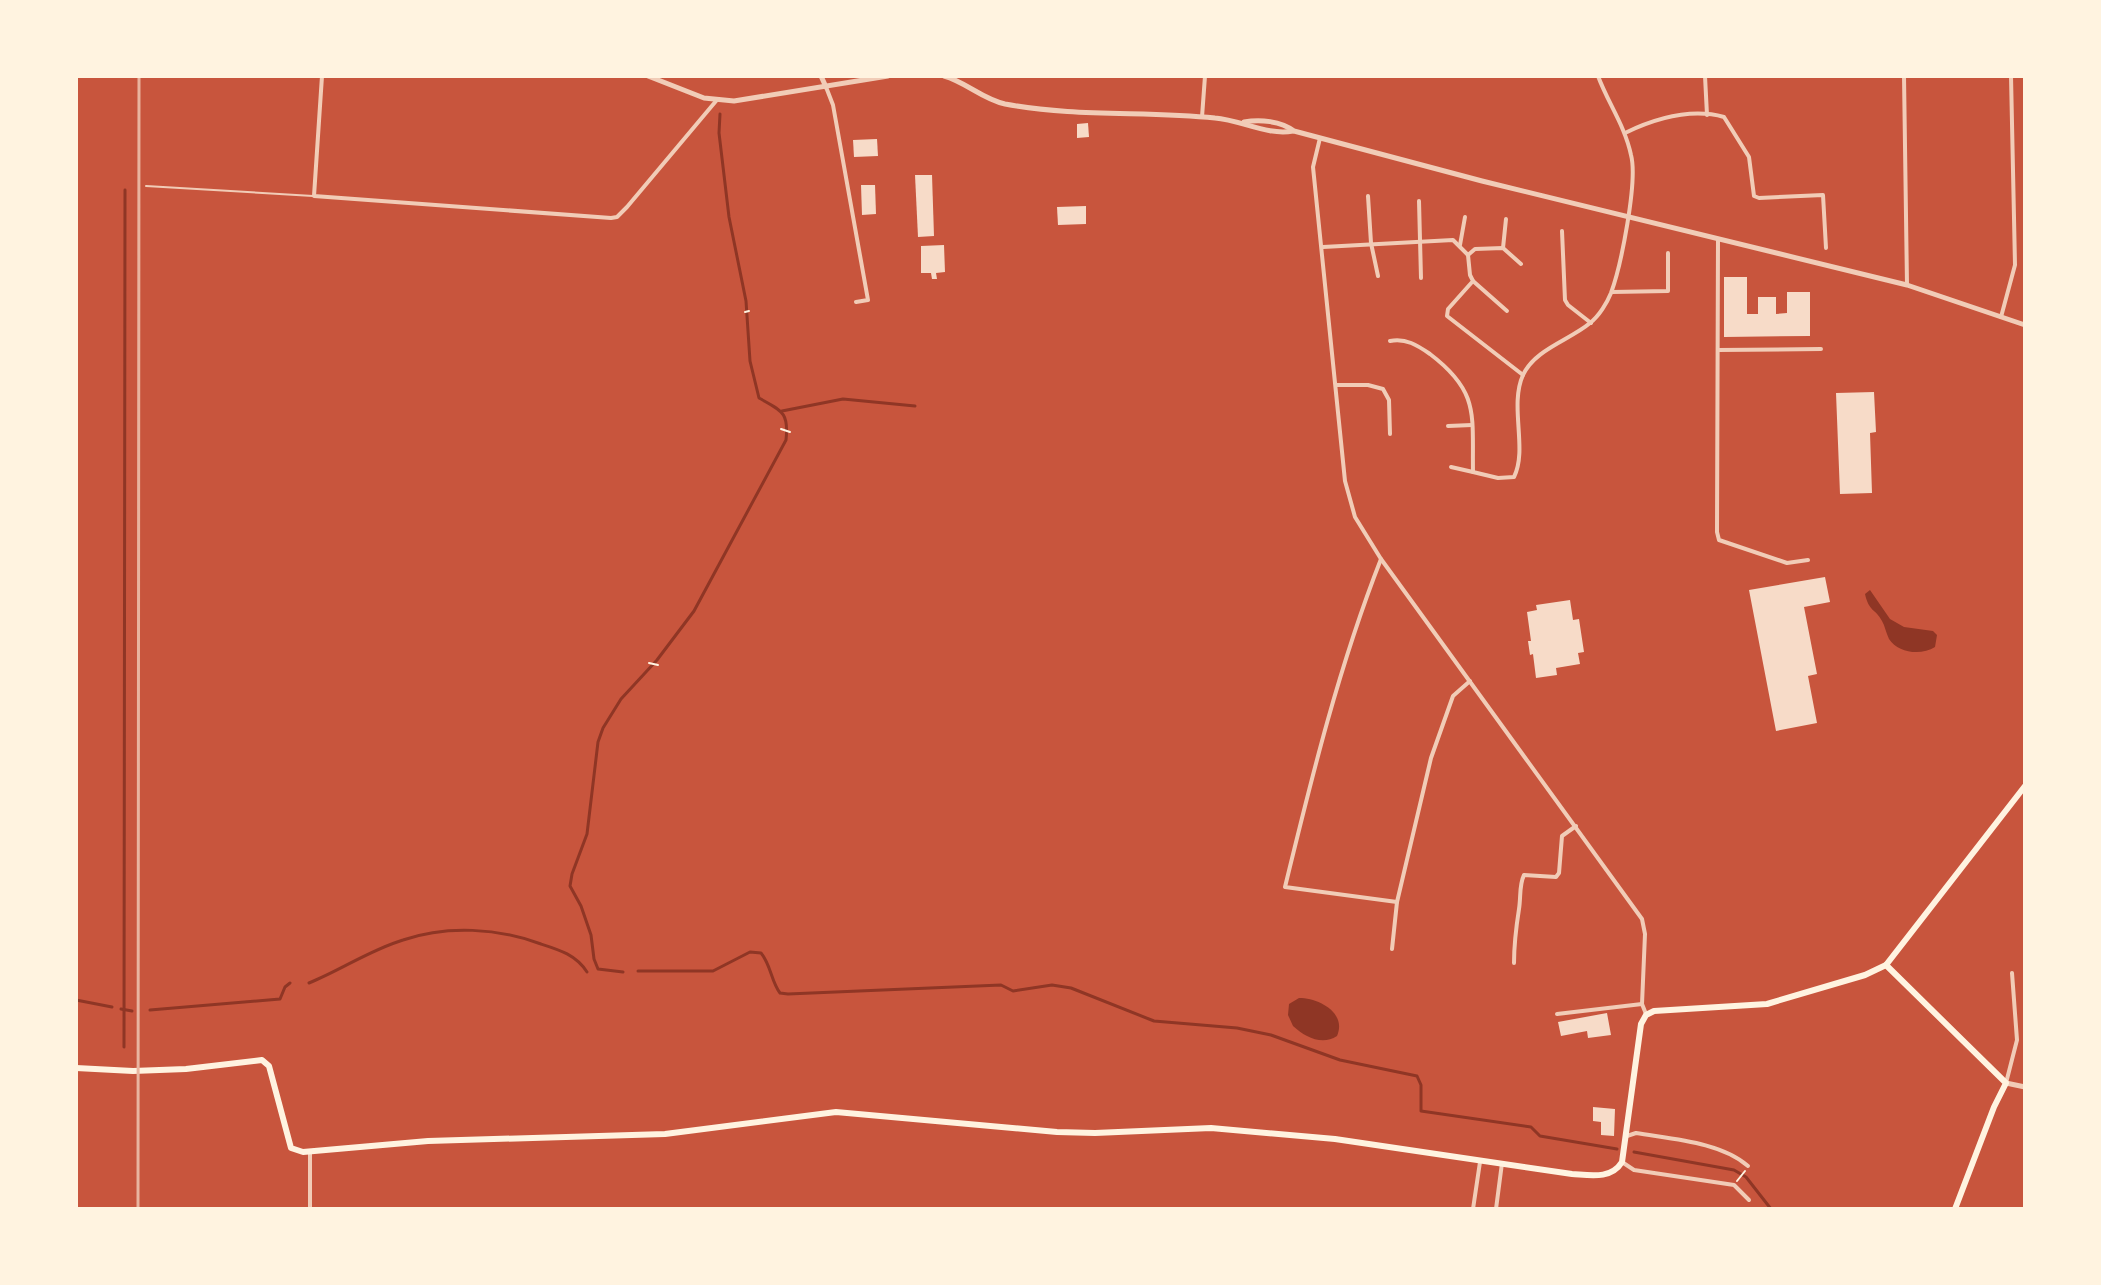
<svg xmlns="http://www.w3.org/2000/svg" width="2101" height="1285" viewBox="0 0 2101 1285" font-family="Commissioner,sans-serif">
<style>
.water{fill:#8f3625}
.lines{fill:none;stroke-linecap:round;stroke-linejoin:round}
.stream{stroke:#8f3625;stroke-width:3}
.building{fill:#f7dbc8}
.path{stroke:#fff3e0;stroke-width:2}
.service{stroke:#f1ccb7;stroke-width:2}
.minor{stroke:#f1ccb7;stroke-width:4}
.tertiary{stroke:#f1ccb7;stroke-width:5}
.secondary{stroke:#fff3e0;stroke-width:6}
.rail{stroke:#e9b49f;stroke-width:3}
</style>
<rect width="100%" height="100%" fill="#c8553d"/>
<g class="water">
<path d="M1870,590L1890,619L1904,627L1933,631L1937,635L1935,647C1921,656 1898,653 1889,639C1886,633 1885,626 1882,621C1875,608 1869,612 1865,594Z"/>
<path d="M1299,998C1319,998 1347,1013 1337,1036C1322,1046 1305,1037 1293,1026L1288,1015L1289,1004Z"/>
</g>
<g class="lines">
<g class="stream">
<polyline points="782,411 843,399 915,406"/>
<path d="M638,971H713L750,952L761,953C771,965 771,981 780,993L788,994L1001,985L1013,991L1052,985L1071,988L1154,1021L1237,1028L1271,1035L1340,1060L1417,1076L1421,1085V1111L1531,1127L1540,1136L1617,1149"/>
<path d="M623,972L598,969L594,959L591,935L581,906L570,886L572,874L587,834L598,742L603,728L621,699L657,660L694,611L786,440C789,412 782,411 759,398L750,361L746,301L729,217L719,133L720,114"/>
<path d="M309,983C341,970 370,950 403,940C447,925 498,928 541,944C560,950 576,955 587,972"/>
<polyline points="76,1000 112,1007"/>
<polyline points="121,1009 132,1011"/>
<polyline points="150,1010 280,999 285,987 290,983"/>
<polyline points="124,1047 125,190"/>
<polyline points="1634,1152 1734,1170 1746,1177 1771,1209"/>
</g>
</g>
<g class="building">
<polygon points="1088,123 1089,137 1077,138 1077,124"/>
<polygon points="877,139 878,156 854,157 853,140"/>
<polygon points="915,175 932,175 934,236 918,237"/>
<polygon points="861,185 875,185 876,214 862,215"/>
<polygon points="1086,206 1086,224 1058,225 1057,207"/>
<polygon points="944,245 945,272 936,273 937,279 932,279 931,273 921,273 921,246"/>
<polygon points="1724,277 1747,277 1747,314 1758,314 1758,297 1776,297 1776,314 1787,313 1787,292 1810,292 1810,336 1724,337"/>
<polygon points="1874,392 1876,432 1870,433 1872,493 1840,494 1836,393"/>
<polygon points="1825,577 1830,602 1804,607 1817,674 1808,676 1817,723 1776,731 1749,590"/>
<polygon points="1570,600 1573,620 1579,619 1584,652 1578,653 1580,664 1556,668 1557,675 1536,678 1533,654 1530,655 1528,641 1531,641 1527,612 1537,610 1536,605"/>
<polygon points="1607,1013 1611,1035 1588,1038 1587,1031 1561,1036 1558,1022"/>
<polygon points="1593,1107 1615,1109 1614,1136 1601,1135 1601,1122 1593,1121"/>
</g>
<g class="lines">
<g class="path">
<polyline points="745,312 749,311"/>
<polyline points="781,429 790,432"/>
<polyline points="649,663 658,665"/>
<polyline points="1737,1181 1745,1171"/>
</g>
<polyline class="service" points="146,186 313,196"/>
<g class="minor">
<polyline points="322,76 314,196 611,218 617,217 627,207 716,101"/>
<polyline points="1705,76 1707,115"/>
<polyline points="1904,76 1907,285"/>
<polyline points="826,87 833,105 868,300 856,302"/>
<polyline points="1202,117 1205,76"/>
<path d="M1625,133C1654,119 1691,108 1724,117L1749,157L1754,196L1759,198L1823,195L1826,248"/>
<polyline points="1320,138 1313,167 1345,481 1355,517 1381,559 1642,919 1645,934 1642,1004 1646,1014"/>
<polyline points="1368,196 1371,243 1378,276"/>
<polyline points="1419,201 1421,278"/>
<polyline points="1562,231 1565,300 1568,305 1591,323"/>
<polyline points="1718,239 1717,532 1719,540 1787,563 1808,560"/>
<polyline points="1460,245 1465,217"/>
<polyline points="1323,247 1453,240 1468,255 1470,275 1473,281 1448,309 1447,316 1523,375"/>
<polyline points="1503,248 1506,219"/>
<polyline points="1468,255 1475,249 1503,248 1521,264"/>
<polyline points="1473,281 1507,311"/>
<polyline points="1612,292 1668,291 1668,253"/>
<polyline points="2001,317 2015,265 2011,76"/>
<path d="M1390,341C1406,338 1417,345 1430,354C1480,392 1472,415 1473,472L1498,478L1514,477C1528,449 1509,406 1523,375C1535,349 1570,340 1590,323C1599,316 1607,303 1611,293C1621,266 1638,181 1631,155C1625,126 1608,103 1598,76"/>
<polyline points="1718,350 1821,349"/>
<polyline points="1337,385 1368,385 1383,389 1389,400 1390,434"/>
<polyline points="1448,426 1472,425"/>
<polyline points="1451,467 1473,472"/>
<path d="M1381,559C1339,666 1312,776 1285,887L1397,902"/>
<polyline points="1392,949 1397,902 1431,758 1453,696 1470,681"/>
<path d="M1514,963C1514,944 1516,928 1519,909C1521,897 1519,885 1524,875L1556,877L1559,873L1562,836L1576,826"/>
<polyline points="1557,1014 1642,1004"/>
<polyline points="2006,1083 2017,1040 2012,973"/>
<path d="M1627,1136L1636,1133C1671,1139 1721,1142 1748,1166"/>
<polyline points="310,1151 310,1209"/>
<polyline points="1622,1162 1634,1170 1734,1185 1749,1200"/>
<polyline points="1473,1209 1480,1162"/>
<polyline points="1496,1209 1502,1163"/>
</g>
<g class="tertiary">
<polyline points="648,76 704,98 734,101 888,76"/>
<polyline points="821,76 826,87"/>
<path d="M944,76C966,82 982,99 1005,104C1075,117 1145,111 1215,118C1241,120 1268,136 1293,131"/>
<path d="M1244,122C1260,119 1281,121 1294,131L1482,181L1907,285L2025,325"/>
<polyline points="2006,1083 2025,1087"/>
</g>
<g class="secondary">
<polyline points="1886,965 2006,1083 1994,1107 1955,1209"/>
<path d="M76,1068L133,1071L186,1069L262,1060L269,1066L291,1148L303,1152L428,1141L665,1134L836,1112L1057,1132L1095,1133L1211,1128L1335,1139L1572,1174C1589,1175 1611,1180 1622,1162L1641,1024L1646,1015L1654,1011L1767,1004L1865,975L1886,965L2025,786"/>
</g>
<polyline class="rail" points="138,1209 139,76"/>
</g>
<rect width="2101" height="1285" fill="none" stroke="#fff3e0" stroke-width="156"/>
</svg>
